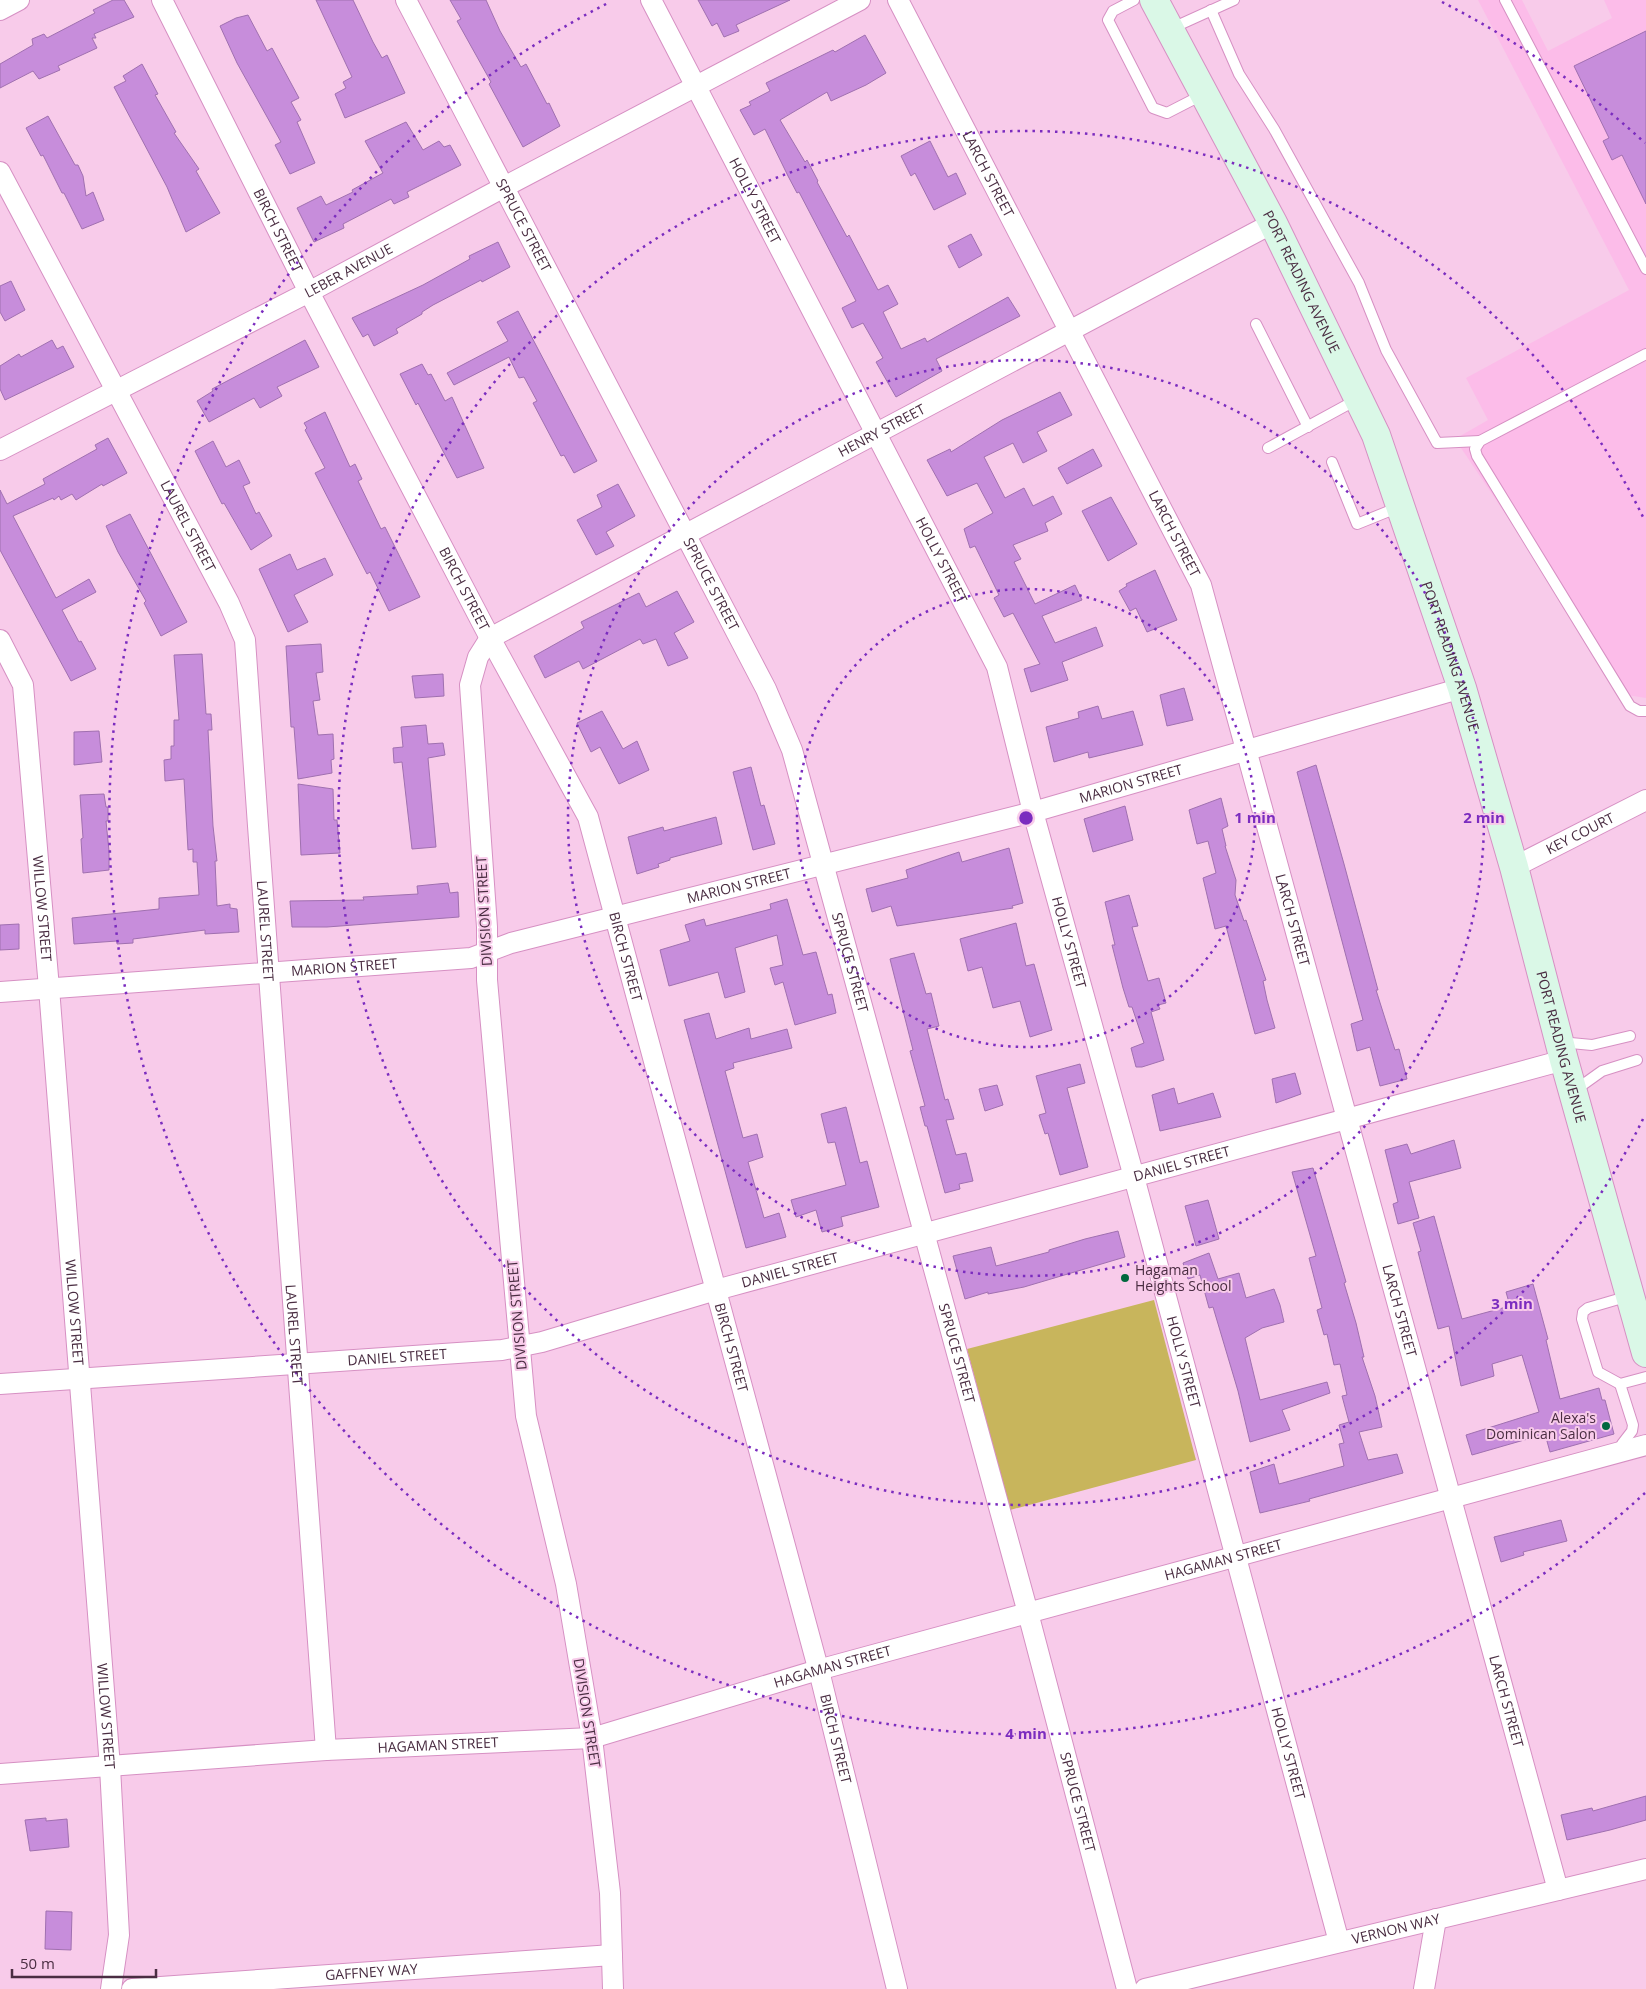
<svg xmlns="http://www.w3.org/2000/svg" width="1646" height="1989" viewBox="0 0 1646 1989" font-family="'Open Sans',sans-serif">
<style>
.built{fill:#fcbce9}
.green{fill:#c8b55c}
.building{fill:#c78ddb;stroke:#a070b0}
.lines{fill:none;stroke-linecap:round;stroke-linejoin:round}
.lane-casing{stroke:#d690c3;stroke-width:12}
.street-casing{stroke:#d690c3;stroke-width:22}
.secondary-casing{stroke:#d690c3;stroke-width:30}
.lane{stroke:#fff;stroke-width:10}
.street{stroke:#fff;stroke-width:20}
.secondary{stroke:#daf8e7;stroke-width:28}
.ring{fill:none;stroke:#7b2cbf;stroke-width:2.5;stroke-dasharray:2.5 5}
.poi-dot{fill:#01683e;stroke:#f8cbea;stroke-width:2}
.labels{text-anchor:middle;stroke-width:4;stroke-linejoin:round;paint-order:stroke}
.street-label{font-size:14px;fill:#4a2d42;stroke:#f8cbea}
.poi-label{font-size:14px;fill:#4a2d42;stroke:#f8cbea;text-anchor:start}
.centre{fill:#7b2cbf;stroke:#f8cbea;stroke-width:2.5}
.ring-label{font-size:15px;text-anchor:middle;font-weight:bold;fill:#7b2cbf;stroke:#f8cbea;stroke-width:4;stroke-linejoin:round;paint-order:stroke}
</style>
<rect width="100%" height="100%" fill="#f8cbea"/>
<polygon class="built" points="1478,0 1522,0 1548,51 1612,18 1604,0 1646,0 1646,698 1627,695 1455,439 1488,420 1466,378 1629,290"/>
<polygon class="green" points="1154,1300 1196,1460 1010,1510 967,1349"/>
<g class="building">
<polygon points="113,0 124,0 134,17 94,34 96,38 92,38 97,48 58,66 60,70 39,79 33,71 0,88 0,64 33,45 32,39 44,34 47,38 95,13 93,10"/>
<polygon points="316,0 353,0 373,42 382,58 387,55 405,93 345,118 335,94 346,88 343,82 352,77"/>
<polygon points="450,0 486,0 500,31 521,67 526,64 547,104 549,103 560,126 523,147 489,84 491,82 457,21 461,19"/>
<polygon points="698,0 790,0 736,25 739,31 724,37 717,23 712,26"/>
<polygon points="248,15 267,51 272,48 299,98 291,102 301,120 297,122 315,163 290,174 275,145 281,142 237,63 220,26 236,18"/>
<polygon points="1646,31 1646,204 1622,155 1612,160 1603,141 1609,138 1574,66"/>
<polygon points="865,35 886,73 866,85 831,101 827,92 780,120 805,162 807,160 818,181 817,182 847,237 849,235 878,290 888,285 898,304 883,312 901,349 925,338 927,342 1008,297 1020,316 936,359 942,371 896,397 876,362 883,358 863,323 852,328 842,308 856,301 799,192 797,193 788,176 765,129 754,135 740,110 751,105 749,102 770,91 766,83 833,50 835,52"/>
<polygon points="142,64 158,94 155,95 176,132 174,133 199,169 196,171 220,213 186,232 167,187 114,87 126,81 123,76"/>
<polygon points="48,116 75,165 78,165 83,176 86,196 93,192 104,220 82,229 64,193 62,193 43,155 41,156 26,128"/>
<polygon points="406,122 423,150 439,141 444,147 450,145 461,165 407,192 409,197 394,204 391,199 343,224 344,228 314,242 297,208 321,196 326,205 353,192 352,190 383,173 365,141"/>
<polygon points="930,141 948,177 956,173 966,194 934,210 915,173 911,176 901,156"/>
<polygon points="971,234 982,255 959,268 948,246"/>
<polygon points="498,242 510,267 482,282 481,280 433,305 422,312 422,314 396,329 398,333 374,346 368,334 363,337 352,318 423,285 470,259 469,256"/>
<polygon points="11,281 25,310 5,321 0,312 0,286"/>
<polygon points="518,311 597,461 574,473 564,455 561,456 533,403 537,401 524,377 519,378 509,357 454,385 447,373 508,341 497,322"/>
<polygon points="52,340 57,349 63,346 74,367 5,400 0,389 0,366 19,354 21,357"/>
<polygon points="305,340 319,367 277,387 282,396 260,408 254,398 209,422 197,401 213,391 212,389"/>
<polygon points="422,364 428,375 431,374 445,401 452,397 484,468 457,478 418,403 416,405 400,374"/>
<polygon points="1060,392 1072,415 1037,432 1047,451 1023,463 1013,443 984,457 1005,498 1024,488 1033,506 1053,496 1062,514 1045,523 1048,531 1013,545 1021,559 1014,562 1035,604 1075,585 1082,600 1042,616 1055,643 1096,627 1103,646 1062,662 1068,680 1031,692 1024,669 1040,664 1013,613 1004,617 994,598 999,595 975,546 970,548 964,529 993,513 977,483 947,496 927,460 950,449 951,452 1002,420"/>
<polygon points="325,412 350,467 355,464 362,479 358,481 381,529 385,527 420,597 389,611 370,572 367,574 315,473 325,468 305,430 307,428 304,423"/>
<polygon points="108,438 127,473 103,486 102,484 76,500 72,494 61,500 59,496 54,500 53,498 13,516 56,598 89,579 96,592 62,610 79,642 81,641 96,669 71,681 0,550 0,490 7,504 45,484 43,479 97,449 95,445"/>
<polygon points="213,441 226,467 239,460 250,483 243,486 256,514 259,512 272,536 251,550 224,503 222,504 195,451"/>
<polygon points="1093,449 1102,466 1067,484 1058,468"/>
<polygon points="618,484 635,516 606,532 614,546 596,555 577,520 602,507 597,495"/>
<polygon points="1111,497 1137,544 1108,561 1082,511"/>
<polygon points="130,514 187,622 161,636 144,603 146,601 118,552 106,526"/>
<polygon points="290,554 297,570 325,558 333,575 294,595 308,622 288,632 259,569"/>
<polygon points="1155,570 1177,620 1147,632 1136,608 1130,611 1119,591 1127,586 1126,584"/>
<polygon points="677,591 694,622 674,633 688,658 668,666 656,639 643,644 640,639 583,669 579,661 545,678 534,656 584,628 581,622 639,593 646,607"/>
<polygon points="321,644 323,672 316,673 320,700 313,701 318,735 333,734 334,759 331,760 332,773 298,779 294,727 291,727 286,646"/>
<polygon points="202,654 206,714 211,714 212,730 208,730 213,826 217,861 215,861 217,906 230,904 230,908 237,909 239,932 205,934 205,930 133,939 133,943 117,944 117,941 74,944 72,918 159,909 159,898 199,895 197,862 193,862 193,849 188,850 184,779 165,781 164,760 171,759 171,746 174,746 174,720 179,720 174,655"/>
<polygon points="443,674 444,696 415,698 412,676"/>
<polygon points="1184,688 1193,720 1167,726 1160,695"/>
<polygon points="1098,706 1102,719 1133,711 1143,745 1089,758 1088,752 1054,762 1046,727 1079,718 1078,712"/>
<polygon points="602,711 623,749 637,741 649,770 619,784 600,747 591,752 577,723"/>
<polygon points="426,725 428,744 443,743 445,755 428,758 436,847 412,849 402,762 394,763 393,748 403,747 401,727"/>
<polygon points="99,731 102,762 74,765 74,732"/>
<polygon points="1316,765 1344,864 1378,990 1376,990 1395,1050 1399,1049 1407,1079 1380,1086 1370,1047 1357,1051 1351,1024 1363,1020 1297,772"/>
<polygon points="751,767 761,806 764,805 775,844 753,850 733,772"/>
<polygon points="298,784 333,789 334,820 337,820 340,853 301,855"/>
<polygon points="104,794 106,807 108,807 108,821 106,821 109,851 109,870 83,873 81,839 83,838 80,795"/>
<polygon points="1221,798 1228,826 1222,829 1226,846 1225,846 1236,880 1235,895 1244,921 1246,920 1266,980 1263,981 1267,1000 1275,1028 1255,1034 1226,926 1215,929 1203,878 1216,873 1208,841 1197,844 1189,810"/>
<polygon points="1125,806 1133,840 1093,852 1084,819"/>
<polygon points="716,817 722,844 670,858 670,860 658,864 659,867 637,874 628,837 663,827 664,831"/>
<polygon points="1009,848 1023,903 1012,906 1013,908 897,926 891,906 872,912 866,889 908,878 906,870 959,852 962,862"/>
<polygon points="448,883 450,893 458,892 459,917 327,927 292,927 290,901 364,900 363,897 418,894 417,886"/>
<polygon points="1129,895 1138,926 1132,927 1148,981 1159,978 1166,1003 1158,1005 1160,1009 1151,1012 1164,1060 1142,1067 1136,1067 1131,1048 1144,1043 1132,1007 1129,1007 1123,988 1112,945 1115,945 1105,902"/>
<polygon points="787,899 803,955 816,952 828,995 832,994 836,1013 795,1025 783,982 775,985 770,968 783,965 777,935 735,948 745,992 725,998 718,972 669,986 660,950 690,941 685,925 704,919 706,926 771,909 770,904"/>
<polygon points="1016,923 1026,966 1034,964 1052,1030 1030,1037 1020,1001 993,1008 982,967 968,971 960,939"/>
<polygon points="19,924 19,949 0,950 0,925"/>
<polygon points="914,953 926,994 931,993 939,1026 927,1029 945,1100 948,1099 954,1119 946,1120 956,1155 966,1153 973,1181 959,1184 960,1189 945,1193 927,1126 925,1126 920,1107 925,1106 910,1051 913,1050 890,959"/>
<polygon points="709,1013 716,1039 749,1028 751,1039 787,1029 792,1048 733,1063 734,1068 725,1071 743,1138 757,1134 763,1157 748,1162 764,1218 779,1213 786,1237 746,1248 684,1020"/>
<polygon points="1080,1064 1085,1083 1067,1088 1088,1167 1060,1175 1048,1133 1045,1134 1039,1115 1046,1113 1036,1076"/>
<polygon points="1295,1073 1301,1094 1276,1103 1272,1079"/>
<polygon points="997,1085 1003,1105 985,1111 979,1089"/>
<polygon points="1174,1088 1178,1104 1213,1093 1221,1117 1160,1131 1152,1095"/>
<polygon points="846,1107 860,1163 867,1161 879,1207 841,1217 843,1226 822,1232 816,1210 796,1217 791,1200 846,1185 835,1142 828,1143 821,1114"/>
<polygon points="1454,1140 1461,1168 1409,1182 1419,1218 1398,1224 1393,1204 1398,1202 1385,1150 1407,1144 1411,1154"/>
<polygon points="1313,1168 1346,1282 1344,1283 1356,1323 1364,1357 1362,1357 1375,1396 1382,1427 1359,1432 1368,1460 1397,1454 1403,1473 1309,1499 1310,1501 1260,1513 1250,1472 1274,1464 1279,1484 1344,1466 1339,1444 1344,1443 1339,1425 1349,1422 1342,1396 1347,1395 1340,1364 1334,1365 1327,1334 1324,1335 1317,1310 1322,1308 1309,1258 1316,1256 1292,1172"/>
<polygon points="1208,1200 1219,1239 1196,1246 1185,1206"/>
<polygon points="1434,1216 1462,1319 1510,1306 1506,1292 1533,1284 1548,1339 1546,1340 1560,1399 1599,1388 1602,1400 1605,1400 1614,1434 1550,1452 1545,1434 1472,1455 1466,1435 1539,1412 1522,1355 1492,1364 1494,1376 1461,1386 1449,1326 1438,1329 1418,1252 1421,1251 1413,1223"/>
<polygon points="1118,1231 1125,1257 1024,1287 988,1294 988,1292 965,1299 953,1256 991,1247 996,1266 1049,1252 1049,1250 1085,1239"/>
<polygon points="1209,1253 1218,1279 1239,1273 1246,1298 1274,1289 1280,1305 1284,1322 1262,1328 1245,1338 1260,1400 1327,1382 1330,1393 1282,1410 1290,1430 1250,1442 1238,1391 1213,1307 1209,1308 1200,1275 1188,1279 1183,1263"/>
<polygon points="1561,1520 1567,1541 1523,1552 1524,1555 1501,1562 1494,1537"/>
<polygon points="1646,1796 1646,1820 1610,1830 1567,1840 1561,1815 1592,1808 1593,1811"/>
<polygon points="46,1818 46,1821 67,1819 69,1847 30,1851 25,1820"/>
<polygon points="46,1911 72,1912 71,1950 45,1949"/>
</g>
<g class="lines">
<g class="lane-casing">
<g id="lane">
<polyline points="1134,0 1113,11 1108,20 1153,108 1167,113 1204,94"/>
<polyline points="1505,0 1646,269"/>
<polyline points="1211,10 1239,74 1274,129 1359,283 1386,350 1437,443 1480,441"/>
<polyline points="1170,29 1234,0"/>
<polyline points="1256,324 1308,427"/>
<polyline points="1646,354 1480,441 1475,449 1477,456 1630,706 1639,711 1646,711"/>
<polyline points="1268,448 1358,399"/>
<polyline points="1332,462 1357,524 1399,507"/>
<polyline points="1560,1042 1592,1045 1630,1036"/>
<polyline points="1574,1091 1602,1071 1637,1060"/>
<polyline points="1629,1296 1588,1308 1583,1312 1582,1319 1598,1372 1620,1384 1646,1377"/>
<polyline points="1620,1384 1633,1425 1632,1431 1622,1444 1623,1452"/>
</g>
</g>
<g class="street-casing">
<g id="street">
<path id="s1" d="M162,0L309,292L490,638L588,817L821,1679L897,1989"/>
<path id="s2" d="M406,0L766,689L792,750L1028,1613L1127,1989"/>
<path id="s3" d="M651,0L997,667L1033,812L1134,1177L1339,1942"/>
<path id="s4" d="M898,0L1201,585L1558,1890"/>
<polyline points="0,10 19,0"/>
<path id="s5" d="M0,172L229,603L245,640C271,1010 296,1380 326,1750"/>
<path id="s6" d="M0,450L309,292L504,187L860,0"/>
<path id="s7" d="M0,640L23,685L49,988L110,1767L119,1935L111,1989"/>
<path id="s8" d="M1514,867L1646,800"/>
<path id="s9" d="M0,992L471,958L511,943L1033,812L1462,688"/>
<path id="s10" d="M0,1384L502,1350L542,1342L716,1290L1564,1060"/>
<path id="s11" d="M0,1774L326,1750L592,1738L818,1670L1646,1445"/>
<path id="s12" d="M132,1989L612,1955"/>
<path id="s13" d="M613,1989L610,1893L592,1738L566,1584L526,1416L487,980V927L470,685L478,657L490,638L1273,223"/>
<path id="s14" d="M1145,1989L1646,1869"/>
<polyline points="1424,1989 1436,1919"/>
</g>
</g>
<g class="secondary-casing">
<g id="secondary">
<path id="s15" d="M1154,0L1273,223L1376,435L1462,688L1514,867L1564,1060L1646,1353"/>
</g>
</g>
<use href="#lane" class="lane"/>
<use href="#street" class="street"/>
<use href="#secondary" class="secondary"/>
</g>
<g class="ring">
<circle cx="1026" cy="818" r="229"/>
<circle cx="1026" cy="818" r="458"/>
<path d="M1643 1119A687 687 0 1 1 1643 517"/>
<path d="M1645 1493A916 916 0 1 1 610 2M1442 2A916 916 0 0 1 1645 143"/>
</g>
<g class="poi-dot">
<circle cx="1125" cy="1278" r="5"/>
<circle cx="1606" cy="1426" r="5"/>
</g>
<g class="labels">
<g class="street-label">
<text dy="5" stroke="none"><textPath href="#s4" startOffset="196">LARCH STREET</textPath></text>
<text dy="5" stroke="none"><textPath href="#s3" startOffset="226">HOLLY STREET</textPath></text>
<text dy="5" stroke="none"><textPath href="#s2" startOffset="254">SPRUCE STREET</textPath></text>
<text dy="5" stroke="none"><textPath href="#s1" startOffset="258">BIRCH STREET</textPath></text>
<text dy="5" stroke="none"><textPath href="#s6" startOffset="392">LEBER AVENUE</textPath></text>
<text dy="5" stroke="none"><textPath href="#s15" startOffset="318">PORT READING AVENUE</textPath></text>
<text dy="5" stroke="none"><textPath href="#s13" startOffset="1809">HENRY STREET</textPath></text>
<text dy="5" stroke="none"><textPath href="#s5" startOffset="401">LAUREL STREET</textPath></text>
<text dy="5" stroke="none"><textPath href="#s4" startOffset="601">LARCH STREET</textPath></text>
<text dy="5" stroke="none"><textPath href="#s3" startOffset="631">HOLLY STREET</textPath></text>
<text dy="5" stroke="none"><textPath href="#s2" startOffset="659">SPRUCE STREET</textPath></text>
<text dy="5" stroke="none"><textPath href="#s1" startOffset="662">BIRCH STREET</textPath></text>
<text dy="5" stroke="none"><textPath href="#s15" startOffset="722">PORT READING AVENUE</textPath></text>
<text dy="5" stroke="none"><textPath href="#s9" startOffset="1155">MARION STREET</textPath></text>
<text dy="5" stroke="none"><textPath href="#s8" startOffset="74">KEY COURT</textPath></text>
<text dy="5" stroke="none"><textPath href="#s9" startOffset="750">MARION STREET</textPath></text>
<text dy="5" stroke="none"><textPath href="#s7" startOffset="275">WILLOW STREET</textPath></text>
<text transform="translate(484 911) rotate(-93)" y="5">DIVISION STREET</text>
<text dy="5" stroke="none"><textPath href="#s4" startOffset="1006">LARCH STREET</textPath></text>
<text dy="5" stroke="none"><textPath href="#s5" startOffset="820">LAUREL STREET</textPath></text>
<text dy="5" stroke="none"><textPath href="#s3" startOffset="1036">HOLLY STREET</textPath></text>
<text dy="5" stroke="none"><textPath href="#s1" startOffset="1066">BIRCH STREET</textPath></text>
<text dy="5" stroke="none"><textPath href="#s2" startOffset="1064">SPRUCE STREET</textPath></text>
<text dy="5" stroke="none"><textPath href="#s9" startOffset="345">MARION STREET</textPath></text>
<text dy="5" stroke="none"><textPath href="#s15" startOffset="1128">PORT READING AVENUE</textPath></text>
<text dy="5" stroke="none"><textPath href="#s10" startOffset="1208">DANIEL STREET</textPath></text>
<text dy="5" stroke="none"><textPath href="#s10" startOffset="802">DANIEL STREET</textPath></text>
<text dy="5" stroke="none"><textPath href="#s4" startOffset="1411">LARCH STREET</textPath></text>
<text dy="5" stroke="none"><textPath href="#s7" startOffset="680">WILLOW STREET</textPath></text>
<text transform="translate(517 1315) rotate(-95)" y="5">DIVISION STREET</text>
<text dy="5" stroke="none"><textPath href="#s5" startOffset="1225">LAUREL STREET</textPath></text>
<text dy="5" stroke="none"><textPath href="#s1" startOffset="1471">BIRCH STREET</textPath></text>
<text dy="5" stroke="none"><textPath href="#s2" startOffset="1469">SPRUCE STREET</textPath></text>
<text dy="5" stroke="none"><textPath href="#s10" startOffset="398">DANIEL STREET</textPath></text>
<text dy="5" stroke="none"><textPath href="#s3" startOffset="1471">HOLLY STREET</textPath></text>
<text dy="5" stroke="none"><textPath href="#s11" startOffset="1249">HAGAMAN STREET</textPath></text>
<text dy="5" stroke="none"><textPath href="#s11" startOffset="844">HAGAMAN STREET</textPath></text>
<text dy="5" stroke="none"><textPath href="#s4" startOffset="1816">LARCH STREET</textPath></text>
<text transform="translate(587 1713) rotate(81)" y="5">DIVISION STREET</text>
<text dy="5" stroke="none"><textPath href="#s7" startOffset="1085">WILLOW STREET</textPath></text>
<text dy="5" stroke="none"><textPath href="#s1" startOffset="1876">BIRCH STREET</textPath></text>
<text dy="5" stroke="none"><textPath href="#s11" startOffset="439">HAGAMAN STREET</textPath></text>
<text dy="5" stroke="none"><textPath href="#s3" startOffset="1876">HOLLY STREET</textPath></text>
<text dy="5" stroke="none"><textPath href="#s2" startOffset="1934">SPRUCE STREET</textPath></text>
<text dy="5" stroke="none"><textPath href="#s14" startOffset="258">VERNON WAY</textPath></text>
<text dy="5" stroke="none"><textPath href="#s12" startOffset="240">GAFFNEY WAY</textPath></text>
</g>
<g class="poi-label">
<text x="1135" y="1275">Hagaman<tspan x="1135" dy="16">Heights School</tspan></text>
<text x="1596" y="1423" text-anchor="end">Alexa's<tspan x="1596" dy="16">Dominican Salon</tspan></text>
</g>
</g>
<circle cx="1026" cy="818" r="8" class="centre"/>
<g class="ring-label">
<text x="1255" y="823">1 min</text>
<text x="1484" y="823">2 min</text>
<text x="1512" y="1309">3 min</text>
<text x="1026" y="1739">4 min</text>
</g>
<path d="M12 1969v8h144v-8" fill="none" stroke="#4a2d42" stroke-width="2.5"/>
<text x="20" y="1969" font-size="15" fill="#4a2d42" stroke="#f8cbea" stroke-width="4" paint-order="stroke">50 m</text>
</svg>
